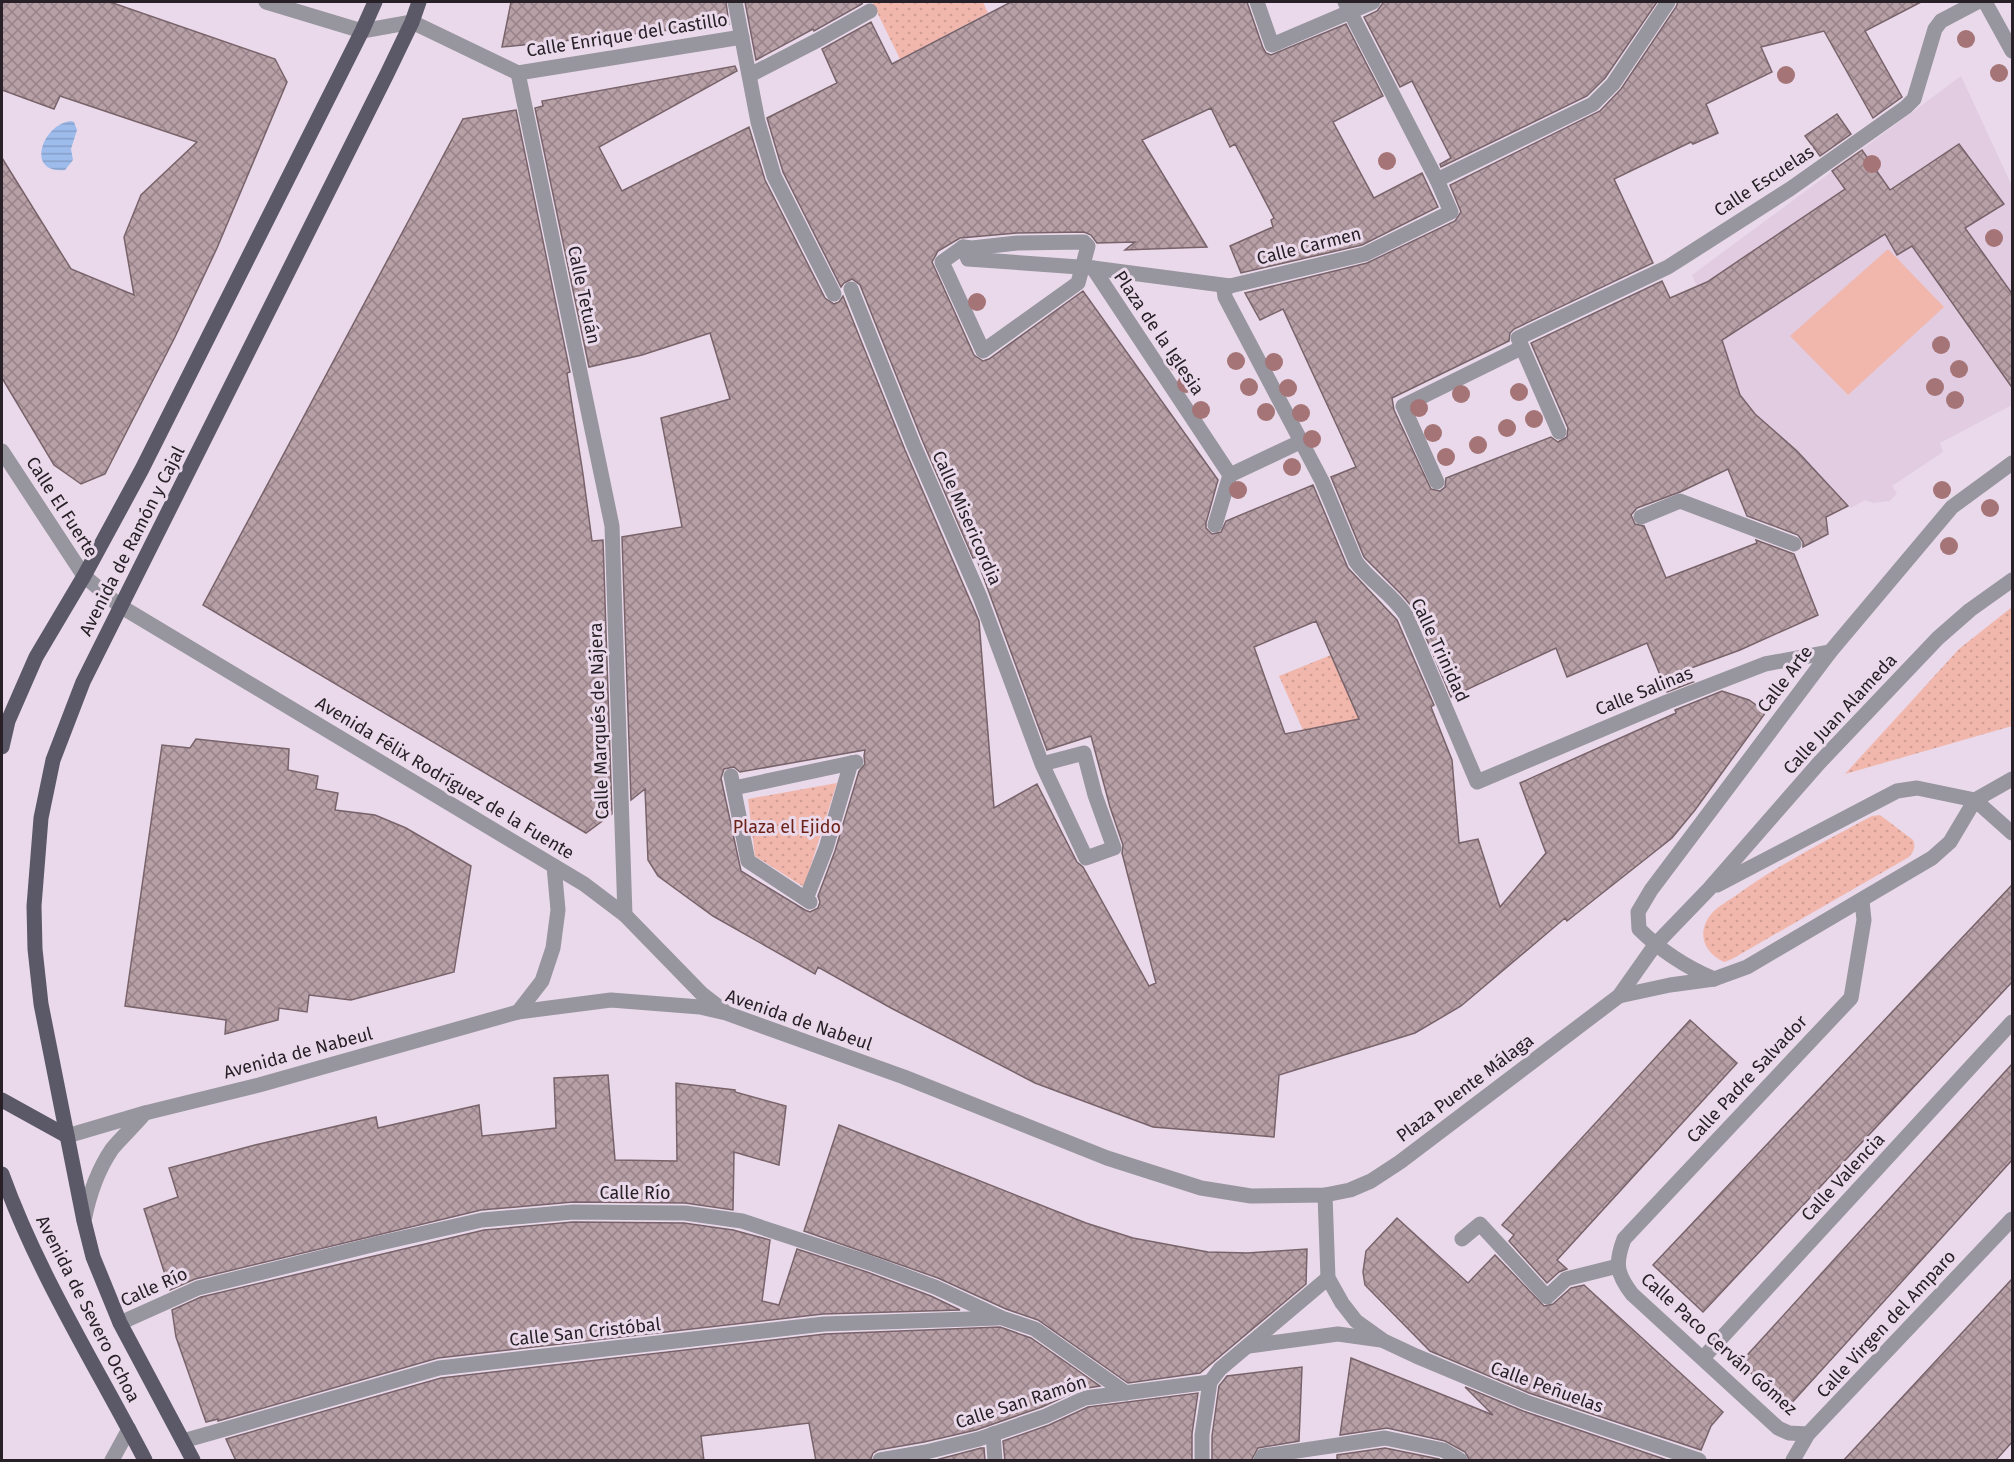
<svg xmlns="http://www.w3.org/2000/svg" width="2014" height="1462" viewBox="0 0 2014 1462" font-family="'Fira Sans',sans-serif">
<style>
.built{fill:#e2cce2}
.green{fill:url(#green-dots)}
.pitch{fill:#f1b7ac}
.water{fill:url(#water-rules)}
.building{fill:url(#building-cross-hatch);stroke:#78636a;stroke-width:1.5;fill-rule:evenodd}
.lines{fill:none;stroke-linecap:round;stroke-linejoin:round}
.minor{stroke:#97959e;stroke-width:15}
.major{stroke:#5b5968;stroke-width:15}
.tree{fill:#a57476}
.labels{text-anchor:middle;stroke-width:6;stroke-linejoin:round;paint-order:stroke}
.street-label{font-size:18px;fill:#272127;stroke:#ead9ea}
.park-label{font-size:18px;fill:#6c2218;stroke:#ead9ea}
</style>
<defs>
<pattern id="green-dots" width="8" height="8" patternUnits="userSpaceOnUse" patternTransform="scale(1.5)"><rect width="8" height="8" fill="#f1b7ac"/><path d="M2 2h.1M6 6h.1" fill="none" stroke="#cf9d94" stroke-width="1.8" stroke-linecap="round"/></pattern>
<pattern id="water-rules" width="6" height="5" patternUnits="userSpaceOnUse" patternTransform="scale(1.5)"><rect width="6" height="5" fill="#9dbbeb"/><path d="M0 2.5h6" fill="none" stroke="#87a0ca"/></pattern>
<pattern id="building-cross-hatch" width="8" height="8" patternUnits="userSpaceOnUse" patternTransform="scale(1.5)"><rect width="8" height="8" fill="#b8a0a7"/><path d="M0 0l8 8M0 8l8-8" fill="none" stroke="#968288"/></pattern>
</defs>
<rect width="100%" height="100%" fill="#ead9ea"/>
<polygon class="built" points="1961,76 2012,186 2012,405 1940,443 1943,452 1892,486 1897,493 1890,501 1873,503 1865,500 1851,508 1787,442 1755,414 1731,383 1735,381 1722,340 1692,275"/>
<g class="green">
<polygon points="872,2 983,2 988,13 900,59"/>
<polygon points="2012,607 2012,726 1845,774 1959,649"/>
<polygon points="1331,655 1359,719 1303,730 1279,676"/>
<polygon points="837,783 804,887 755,856 748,799"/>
<path d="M1880,815L1913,840C1916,847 1914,851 1909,857L1732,959L1724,962C1703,952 1696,932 1712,913C1718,906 1730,900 1738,894C1780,864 1827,840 1872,816Z"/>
</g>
<polygon class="pitch" points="1888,249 1944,307 1848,395 1790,336"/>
<path class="water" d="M71,121L74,122L77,130L71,149L73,160L65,170C25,174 42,124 71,121Z"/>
<g class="building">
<polygon points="2,2 110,2 275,59 287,82 217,248 175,337 105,474 81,484 54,465 2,378 2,158 71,269 134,295 124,237 141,195 197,142 60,96 54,109 2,90"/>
<polygon points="511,2 726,2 729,24 502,47"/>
<polygon points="745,2 863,2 862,4 814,31 813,29 756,60"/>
<path d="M1011,2H1247L1263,48L1266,53L1271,55L1346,24L1383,96L1333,122L1374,198L1422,173L1438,207L1362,245L1241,273L1230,246L1273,227L1271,220L1274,218L1235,144L1230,147L1211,108L1142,140L1207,247L1125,250L1135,242L1097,243L1091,235L1084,232L1017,233L960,238L938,251L932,262L974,355L983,361L989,359L1083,291L1218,480L1206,523V528L1212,534L1221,532L1226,521L1313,485L1348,568L1397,620L1434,705L1431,707L1452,760L1459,843L1478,839L1500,907L1546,853L1520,783L1676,713L1675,710L1722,691L1749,700L1766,712L1695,810L1672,838L1567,921L1565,918L1461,1006L1415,1033L1279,1075L1274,1137L1153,1127L1035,1083L891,1008L818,967L815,974L713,916L658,876L648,860L645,789L631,800L622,537L682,527L661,418L730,399L710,333L642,355L589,367L535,108L543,106L542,101L735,66L737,71L599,147L622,191L749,127L765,180L825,298L834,304L839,302L843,296L905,450L979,621L994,808L1037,784L1077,862L1083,867L1149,986L1156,983L1122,853L1123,845L1110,807L1091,736L1047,750L976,557L973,558L923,442L860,285L852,279L844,283L841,287L783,172L767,118L837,83L822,49L871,22L892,64ZM1316,621L1359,719L1285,734L1254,647ZM865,750L864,756L865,764L859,771L835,851L818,896L820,902L818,908L810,912L805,910L741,871L721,778L724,769L734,767L740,772Z"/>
<polygon points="1678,2 1921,2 1865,31 1902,97 1873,118 1824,31 1761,47 1772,72 1706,104 1718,133 1693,144 1691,142 1614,179 1653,263 1514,329 1510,333 1509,341 1392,398 1394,410 1431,489 1440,491 1445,487 1446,478 1551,437 1558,442 1567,437 1568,428 1531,343 1662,281 1670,298 1707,282 1845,189 1832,171 1862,150 1890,190 1959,144 2004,204 1965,228 2013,295 2013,389 1912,246 1897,255 1885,234 1722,340 1740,395 1755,414 1797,451 1848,506 1826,517 1828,534 1803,547 1803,542 1798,535 1747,516 1728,469 1680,492 1637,508 1631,515 1635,524 1644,526 1666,578 1757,543 1756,540 1794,554 1818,615 1740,650 1672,675 1693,682 1667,692 1647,643 1567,677 1556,648 1451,697 1414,609 1401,594 1364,557 1331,477 1356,467 1283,309 1260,320 1245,293 1367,263 1455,221 1461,212 1450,185 1600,111 1621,89 1676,7"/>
<polygon points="1383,3 1383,2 1657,2 1605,78 1587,96 1441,167 1440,164 1451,158 1412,81 1400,87 1364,17 1377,11"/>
<polygon points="516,110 570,372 567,373 583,474 592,541 603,540 612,814 586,833 203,605 463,119"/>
<polygon points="1837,114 1851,134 1820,156 1805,136"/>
<polygon points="196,739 289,749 288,770 318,776 316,789 338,793 335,810 375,815 406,828 471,866 454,972 351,1000 309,995 307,1012 279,1008 278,1020 225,1034 226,1020 125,1006 162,745 190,748"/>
<polygon points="2013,884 2013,981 1703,1312 1653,1265"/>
<polygon points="1690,1020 1737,1063 1557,1260 1567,1269 1559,1272 1547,1283 1509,1241 1514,1235 1502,1225"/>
<polygon points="2013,1063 2013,1159 1788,1407 1740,1363"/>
<polygon points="608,1075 615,1160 677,1161 676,1083 735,1090 735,1092 786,1106 779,1165 734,1152 733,1210 685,1203 573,1202 481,1210 195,1279 170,1290 144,1209 178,1197 169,1168 255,1145 376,1117 378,1128 479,1105 482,1136 556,1128 554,1078"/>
<polygon points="839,1125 1086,1223 1133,1238 1208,1252 1248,1253 1307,1249 1306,1284 1200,1373 1128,1383 1038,1320 1006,1309 938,1278 804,1231"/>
<polygon points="1397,1218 1468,1283 1495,1255 1544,1306 1553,1304 1571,1288 1584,1285 1723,1412 1711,1426 1701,1450 1529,1393 1430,1351 1365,1285 1363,1272 1366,1251"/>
<polygon points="573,1222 684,1223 733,1230 770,1240 762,1301 779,1305 797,1249 867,1272 931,1296 960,1310 823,1314 438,1358 218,1421 218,1419 206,1422 176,1337 172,1310 201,1297 484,1230"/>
<polygon points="2013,1278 2013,1441 1995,1461 1843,1461"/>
<polygon points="1000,1327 1031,1338 1100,1386 1081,1389 1042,1407 976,1430 924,1442 878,1450 873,1453 870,1461 816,1461 809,1423 701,1436 704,1461 236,1461 226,1439 441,1378 825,1334"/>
<polygon points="1351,1358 1493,1415 1465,1387 1523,1411 1670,1461 1470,1461 1465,1452 1445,1441 1387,1428 1340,1435"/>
<polygon points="1302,1367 1299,1441 1258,1448 1251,1461 1212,1461 1212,1436 1219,1386 1227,1376"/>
<polygon points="1198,1393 1192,1434 1192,1461 1005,1461 1003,1441 1049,1425 1088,1407"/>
<polygon points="984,1448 985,1461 932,1461 981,1448"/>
<polygon points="1385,1448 1439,1459 1442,1461 1337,1461 1337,1455"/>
</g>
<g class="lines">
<g class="minor">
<polyline points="266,2 362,31 412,22 518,73"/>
<polyline points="735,2 758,122 774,176 834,294"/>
<polyline points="1257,2 1272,45 1373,2"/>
<path d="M1345,2L1437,180L1451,212L1365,254L1230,286L1224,290L1225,297L1322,481L1356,562C1371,582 1392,594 1406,615L1477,782L1667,702L1765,664L1830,652"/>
<polyline points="1985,2 2012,51"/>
<polyline points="518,73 612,526 625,915"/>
<polyline points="518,73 742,37"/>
<polyline points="750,75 818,40 870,11"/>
<polyline points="1437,180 1593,104 1613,84 1668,2"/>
<polygon points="1084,242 1088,246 1078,283 983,351 942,262 963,247 972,248 1017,243"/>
<polyline points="963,247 968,259 1093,268 1230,286"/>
<polyline points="1093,268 1230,475 1215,525"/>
<polyline points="851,289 914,446 980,597 1042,764 1086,858 1114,848 1095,795 1084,753 1042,764"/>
<polyline points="1559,432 1518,338 1668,267 1790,189 1906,107 1914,99 1935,29 1941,21 1977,2"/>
<polyline points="2,451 84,576 120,606 584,884 625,915 702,994 724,1011"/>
<polyline points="1230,475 1302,441"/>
<polyline points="1437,482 1403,406 1521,348"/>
<polyline points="1641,517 1680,501 1794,544"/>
<polyline points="731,776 748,861 810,902"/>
<polyline points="734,788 856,762"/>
<polyline points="1717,885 1897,791 1917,788 1975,800 2012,833"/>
<polyline points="806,899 826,848 851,763"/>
<path d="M1714,979C1686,967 1661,951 1639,929L1638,912L1651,890L1830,652L1952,507L2012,463"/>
<polyline points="1619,996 1670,985 1714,979 1747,967 1932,858 1950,842 1975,800 2012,779"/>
<polyline points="518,1012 542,981 553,948 558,910 554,866"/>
<polyline points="67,1136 145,1113 259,1085 518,1012 611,1000 700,1007 726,1013 904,1077 1107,1158 1201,1188 1251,1196 1325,1195 1350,1190 1371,1181 1400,1162 1619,996 1655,945 1709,889 1819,763 1938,638 1970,610 2012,580"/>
<polyline points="1325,1195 1328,1278 1342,1303 1356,1321 1384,1341 1416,1356 1526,1402 1699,1460"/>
<path d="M84,1221C89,1195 97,1171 112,1149C122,1137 135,1125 145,1113"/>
<polyline points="1462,1239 1480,1224 1547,1297 1566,1279 1618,1266"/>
<polyline points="120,1323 198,1288 376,1244 482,1220 573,1212 685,1213 742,1221 870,1263 935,1287 1002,1318 1035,1329 1126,1393"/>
<polyline points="1249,1346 1338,1334 1381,1340"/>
<polyline points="1703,1358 2012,1022"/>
<polyline points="993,1434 995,1460"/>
<path d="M1808,1434L1789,1433L1778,1428L1632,1294C1616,1273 1615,1263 1624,1239L1851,998L1864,920L1862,901"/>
<polyline points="183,1441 439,1368 824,1324 998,1318"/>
<polyline points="112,1460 129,1429"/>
<polyline points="880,1460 926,1452 979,1439 1046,1416 1085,1398 1210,1382"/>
<polyline points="1202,1460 1202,1435 1210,1382 1220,1369 1328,1278"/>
<polyline points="1261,1460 1263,1456 1385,1438 1443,1450 1460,1460"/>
<polyline points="1793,1460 1808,1434 2012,1219"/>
</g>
<g class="major">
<polyline points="2,747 8,721 36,657 84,576 142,469 362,31 375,2"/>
<polyline points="2,1100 67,1136"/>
<path d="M2,1174C38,1274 96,1366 145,1460"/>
<polyline points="193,1460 120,1323 93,1257 84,1221 41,1004 35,949 34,906 41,818 53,760 83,682 387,74 412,22 419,2"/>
</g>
</g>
<g class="tree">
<circle cx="1966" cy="39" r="9"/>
<circle cx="1999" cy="73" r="9"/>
<circle cx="1786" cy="75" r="9"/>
<circle cx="1387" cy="161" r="9"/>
<circle cx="1872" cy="164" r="9"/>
<circle cx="1994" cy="238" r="9"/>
<circle cx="977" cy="302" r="9"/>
<circle cx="1941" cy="345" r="9"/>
<circle cx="1236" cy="361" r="9"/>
<circle cx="1176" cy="362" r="9"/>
<circle cx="1274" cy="362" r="9"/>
<circle cx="1959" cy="369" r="9"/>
<circle cx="1186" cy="384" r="9"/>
<circle cx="1249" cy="387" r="9"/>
<circle cx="1935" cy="387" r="9"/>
<circle cx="1288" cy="388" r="9"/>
<circle cx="1519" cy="392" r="9"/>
<circle cx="1461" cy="394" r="9"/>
<circle cx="1955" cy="400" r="9"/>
<circle cx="1419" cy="408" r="9"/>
<circle cx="1201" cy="410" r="9"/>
<circle cx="1266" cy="412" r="9"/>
<circle cx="1301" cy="413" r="9"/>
<circle cx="1534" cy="419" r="9"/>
<circle cx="1507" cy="428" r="9"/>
<circle cx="1433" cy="433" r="9"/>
<circle cx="1312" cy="439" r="9"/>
<circle cx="1478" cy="445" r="9"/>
<circle cx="1446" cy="457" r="9"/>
<circle cx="1292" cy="467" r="9"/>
<circle cx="1238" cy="490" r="9"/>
<circle cx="1942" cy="490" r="9"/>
<circle cx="1990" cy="508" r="9"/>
<circle cx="1949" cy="546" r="9"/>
</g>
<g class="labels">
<g class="street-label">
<text transform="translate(627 35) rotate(-9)" y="6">Calle Enrique del Castillo</text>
<text transform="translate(1764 181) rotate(-33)" y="6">Calle Escuelas</text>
<text transform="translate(1309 246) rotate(-14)" y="6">Calle Carmen</text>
<text transform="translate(584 295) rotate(78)" y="6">Calle Tetuán</text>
<text transform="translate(1159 333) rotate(56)" y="6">Plaza de la Iglesia</text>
<text transform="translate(62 507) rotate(57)" y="6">Calle El Fuerte</text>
<text transform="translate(967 518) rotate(66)" y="6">Calle Misericordia</text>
<text transform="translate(132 541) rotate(-63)" y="6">Avenida de Ramón y Cajal</text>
<text transform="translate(1440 650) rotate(65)" y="6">Calle Trinidad</text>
<text transform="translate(1785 679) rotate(-53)" y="6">Calle Arte</text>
<text transform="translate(1644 691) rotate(-22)" y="6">Calle Salinas</text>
<text transform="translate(1840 714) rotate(-47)" y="6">Calle Juan Alameda</text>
<text transform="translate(599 721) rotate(-92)" y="6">Calle Marqués de Nájera</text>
<text transform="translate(445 778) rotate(31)" y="6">Avenida Félix Rodríguez de la Fuente</text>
<text transform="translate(799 1020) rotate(19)" y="6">Avenida de Nabeul</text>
<text transform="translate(298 1053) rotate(-15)" y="6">Avenida de Nabeul</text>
<text transform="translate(1747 1079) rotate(-47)" y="6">Calle Padre Salvador</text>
<text transform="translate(1465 1088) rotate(-37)" y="6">Plaza Puente Málaga</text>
<text transform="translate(1843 1177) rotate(-47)" y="6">Calle Valencia</text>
<text x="635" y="1199">Calle Río</text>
<text transform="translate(154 1287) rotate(-24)" y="6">Calle Río</text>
<text transform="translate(88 1309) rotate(63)" y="6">Avenida de Severo Ochoa</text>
<text transform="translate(1886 1324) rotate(-47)" y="6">Calle Virgen del Amparo</text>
<text transform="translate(585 1332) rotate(-6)" y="6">Calle San Cristóbal</text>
<text transform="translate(1719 1344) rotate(42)" y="6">Calle Paco Cerván Gómez</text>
<text transform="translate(1547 1387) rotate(20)" y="6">Calle Peñuelas</text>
<text transform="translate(1021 1402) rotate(-18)" y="6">Calle San Ramón</text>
</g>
<g class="park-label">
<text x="787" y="833">Plaza el Ejido</text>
</g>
</g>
<rect width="2014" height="1462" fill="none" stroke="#272127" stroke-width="6"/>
</svg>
